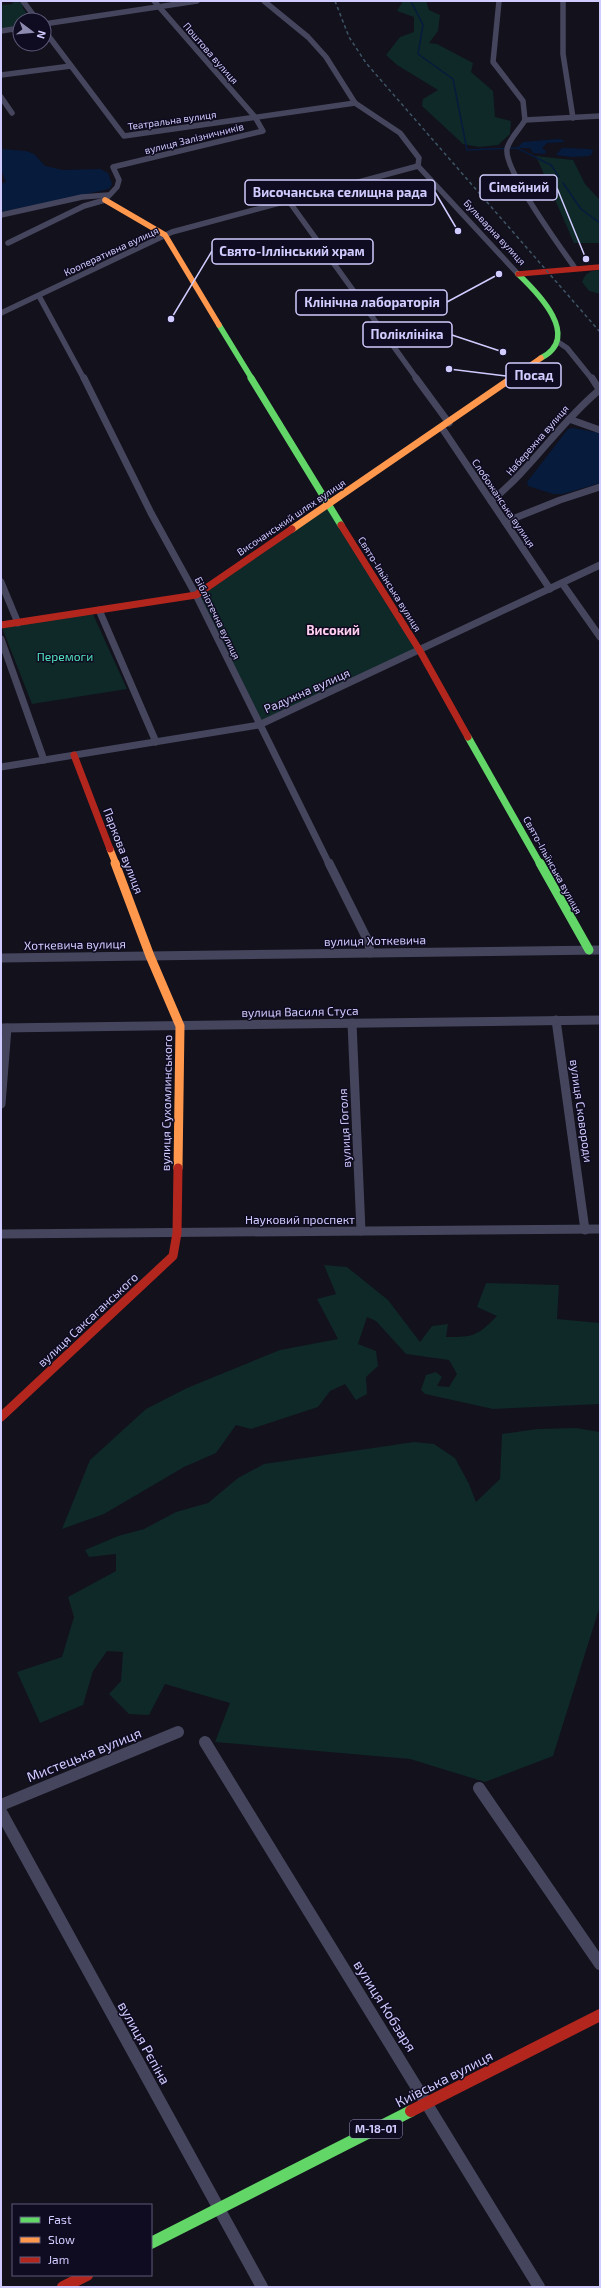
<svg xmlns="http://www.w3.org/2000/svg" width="601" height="2288" viewBox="0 0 601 2288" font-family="'Exo 2',sans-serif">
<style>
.green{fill:#0f2828}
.water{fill:#071b3d}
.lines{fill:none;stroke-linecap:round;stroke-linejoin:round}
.stream{stroke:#071b3d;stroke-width:1.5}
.street-far3{stroke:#45455d;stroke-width:5.5}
.street-far2{stroke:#45455d;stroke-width:7}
.street-far1{stroke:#45455d;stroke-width:9}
.street{stroke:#45455d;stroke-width:12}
.fast-far3{stroke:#63d668;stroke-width:5.5}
.fast-far2{stroke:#63d668;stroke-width:7}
.fast-far1{stroke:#63d668;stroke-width:9}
.fast{stroke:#63d668;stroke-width:12}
.slow-far2{stroke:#ff974d;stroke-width:5.5}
.slow-far1{stroke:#ff974d;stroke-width:7}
.slow{stroke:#ff974d;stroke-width:9}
.jam-far3{stroke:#b3261e;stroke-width:5.5}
.jam-far2{stroke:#b3261e;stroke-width:7}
.jam-far1{stroke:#b3261e;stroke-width:9}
.jam{stroke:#b3261e;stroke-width:12}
.rail{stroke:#3e5566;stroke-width:1.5;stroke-dasharray:3.5 3;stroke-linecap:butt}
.labels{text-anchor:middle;stroke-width:3;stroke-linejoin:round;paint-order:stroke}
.far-street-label{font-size:10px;fill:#d1ccff;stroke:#0f0c21}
.shield{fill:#0f0c21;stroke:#9792bc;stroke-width:1}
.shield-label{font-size:11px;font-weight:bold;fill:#d1ccff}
.park-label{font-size:12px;fill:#52e5be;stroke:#0f0c21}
.street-label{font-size:12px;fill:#d1ccff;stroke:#0f0c21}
.far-district-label{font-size:13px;font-weight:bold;fill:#ffceee;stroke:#0f0c21}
.near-street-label{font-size:14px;fill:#d1ccff;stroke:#0f0c21}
.leader{fill:none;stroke:#d1ccff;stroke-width:1.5}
.callout-dot{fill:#d1ccff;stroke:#0f0c21;stroke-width:1.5}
.callout{fill:#0f0c21;stroke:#d1ccff;stroke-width:1.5}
.callout-label{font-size:13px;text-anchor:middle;font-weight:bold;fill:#d1ccff}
</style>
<rect width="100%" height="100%" fill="#12111c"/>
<g class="green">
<polygon points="14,1 22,3 23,8 31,20 20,20 20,26 1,30 1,5 12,4"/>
<polygon points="403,1 426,1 429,10 440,15 438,31 429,43 437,44 473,63 471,72 493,91 495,117 511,121 510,134 498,145 479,147 463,144 422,106 423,99 438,90 397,65 386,55 400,37 414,32 414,17 397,11"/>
<polygon points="536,156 573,160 585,184 600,200 600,243 574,243"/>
<path d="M600,270V294L589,291L582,282C586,272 590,271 600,270Z"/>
<polygon points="328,505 420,651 259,725 196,595"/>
<polygon points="92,612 127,689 32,704 1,625"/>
<path d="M324,1265L347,1267L388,1300L420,1342L432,1326L448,1324L446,1337C474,1337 477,1336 497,1316L477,1307L486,1283L559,1285L557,1319L600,1323V1404L493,1409L425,1394L421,1390L426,1375L436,1372L442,1377L437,1386L449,1387L457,1374L449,1360L406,1354L376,1321L367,1317L358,1344L376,1351L378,1366L366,1377L367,1394L356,1400L345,1384L330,1391L318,1407L251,1429L236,1425L216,1453L184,1467L104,1514L62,1529L90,1460L146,1409L187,1388L280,1350L338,1339L317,1299L336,1294Z"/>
<polygon points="576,1428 600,1432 600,1606 553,1756 485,1782 410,1759 215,1742 230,1703 165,1684 149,1715 129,1714 109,1694 121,1681 123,1652 107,1651 93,1671 83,1705 40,1723 17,1672 62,1657 74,1617 68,1597 116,1571 116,1554 89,1557 85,1550 118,1536 144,1529 176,1512 208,1503 238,1478 264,1464 414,1442 434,1444 455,1458 469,1484 476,1502 500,1479 502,1434 537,1429"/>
</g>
<g class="water">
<polygon points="558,139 563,140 564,142 547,143 542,148 546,151 545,154 533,153 530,148 517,148 523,142"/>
<polygon points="562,148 589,149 593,150 592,154 589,156 571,157 556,155"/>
<polygon points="1,149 26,151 34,154 45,166 63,170 100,169 108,173 112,184 110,188 105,190 1,212 1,184 6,182 1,170"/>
<polygon points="573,428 600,433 600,483 563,494 553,494 528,486 527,482 568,429"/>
</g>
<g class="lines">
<g class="stream">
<polyline points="411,1 423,25 418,54 453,79 467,150 517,148 551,165 559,177"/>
<polyline points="563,183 581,209 600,223"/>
</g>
<g class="street-far3">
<polyline points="23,1 37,20"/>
<polyline points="264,1 308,37 326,57 355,103 400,133 419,158 418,166 518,274"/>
<polyline points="499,1 493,62 523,101 525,120"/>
<polyline points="563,1 563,54 573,118"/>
<polyline points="44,24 197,1"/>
<polyline points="44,30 124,136 355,103"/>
<polyline points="1,31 20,28"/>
<polyline points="1,75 71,66"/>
<polyline points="1,97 12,113"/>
<path d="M525,120C520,129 509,139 507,149C504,171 561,248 575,268"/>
<polyline points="525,120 600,116"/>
<polyline points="288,200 417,379"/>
<polyline points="1,215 82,197 108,195"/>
<polyline points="8,243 84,206 105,200 117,187 119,180 113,167 263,131 255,117 154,1"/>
<polyline points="39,296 84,379"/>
<polyline points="1,313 172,232 418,166"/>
<polyline points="558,342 567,348 592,379"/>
</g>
<g class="street-far2">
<polyline points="84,378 151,513 196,595 329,864"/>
<polyline points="416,378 449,423"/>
<polyline points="569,419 600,430"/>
<polyline points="442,428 550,589"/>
<path d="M491,501C531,469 558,425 597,392L599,389L592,378"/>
<polyline points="505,522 560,500 600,487"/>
<polyline points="1,582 18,623"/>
<polyline points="562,583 600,637"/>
<polyline points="99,610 156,742"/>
<polyline points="1,639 44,760"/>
<polyline points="1,767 259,725 600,565"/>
</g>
<g class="street-far1">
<polyline points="329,863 369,943 370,953"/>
<polyline points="1,958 600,950"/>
<polyline points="556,1020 585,1230"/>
<polyline points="352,1023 361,1231"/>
<polyline points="1,1028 600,1020"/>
<polyline points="1,1104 7,1028"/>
<polyline points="1,1234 600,1229"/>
</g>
<g class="street">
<polyline points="205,1742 539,2287"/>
<polyline points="479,1788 600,1964"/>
<polyline points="1,1805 178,1732"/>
<polyline points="1,1812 262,2287"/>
</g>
<g class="fast-far3">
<path d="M518,274C538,293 582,337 541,358"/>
<polyline points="219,325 252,379"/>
</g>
<g class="fast-far2">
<polyline points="251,378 341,525"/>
<polyline points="468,737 540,864"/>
</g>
<polyline class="fast-far1" points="540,863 589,950"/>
<polyline class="fast" points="151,2243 411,2111"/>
<g class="slow-far2">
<polyline points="105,200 165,235 219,325"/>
<polyline points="511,379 541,358"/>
</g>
<g class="slow-far1">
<polyline points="292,529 512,378"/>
<polyline points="110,849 116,864"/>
</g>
<polyline class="slow" points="115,863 150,956 180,1026 178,1168"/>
<polyline class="jam-far3" points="518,274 600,267"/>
<g class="jam-far2">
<polyline points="341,525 420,651 468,737"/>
<polyline points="1,625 196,595 292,529"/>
<polyline points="74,755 110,849"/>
</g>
<polyline class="jam-far1" points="1,1417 173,1256 177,1233 178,1168"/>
<g class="jam">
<polyline points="411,2111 600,2015"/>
<polyline points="63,2287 87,2275"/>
</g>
<polyline class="rail" points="335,1 349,37 366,63 600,332"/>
</g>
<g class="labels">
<g class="far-street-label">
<text transform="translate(211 53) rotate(49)" y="4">Поштова вулиця</text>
<text transform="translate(172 120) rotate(-8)" y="4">Театральна вулиця</text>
<text transform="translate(194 138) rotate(-14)" y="4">вулиця Залізничників</text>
<text transform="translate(495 232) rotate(47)" y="4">Бульварна вулиця</text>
<text transform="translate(111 251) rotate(-25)" y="4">Кооперативна вулиця</text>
<text transform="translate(537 440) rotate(-49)" y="4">Набережна вулиця</text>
<text transform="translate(504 503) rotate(56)" y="4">Слобожанська вулиця</text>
<text transform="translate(291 517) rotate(-34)" y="4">Височанський шлях вулиця</text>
<text transform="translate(390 584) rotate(58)" y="4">Свято-Ільїнська вулиця</text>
<text transform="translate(218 618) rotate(64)" y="4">Бібліотечна вулиця</text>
<text transform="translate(553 865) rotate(61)" y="4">Свято-Ільїнська вулиця</text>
</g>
<rect class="shield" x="350" y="2120" width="52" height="18" rx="3"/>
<g class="shield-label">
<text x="376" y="2133">М-18-01</text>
</g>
<g class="park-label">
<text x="65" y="661">Перемоги</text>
</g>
<g class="street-label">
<text transform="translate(307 691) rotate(-24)" y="4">Радужна вулиця</text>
<text transform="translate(123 851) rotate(69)" y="4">Паркова вулиця</text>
<text transform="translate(375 941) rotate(-1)" y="4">вулиця Хоткевича</text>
<text transform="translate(75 945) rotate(-1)" y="4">Хоткевича вулиця</text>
<text transform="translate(300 1012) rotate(-1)" y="4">вулиця Василя Стуса</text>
<text transform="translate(167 1103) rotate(-89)" y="4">вулиця Сухомлинського</text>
<text transform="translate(581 1111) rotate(82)" y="4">вулиця Сковороди</text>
<text transform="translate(345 1128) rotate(-93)" y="4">вулиця Гоголя</text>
<text x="300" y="1224">Науковий проспект</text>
<text transform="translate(88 1320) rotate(-43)" y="4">вулиця Саксаганського</text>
</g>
<g class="far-district-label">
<text x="333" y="635">Високий</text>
</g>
<g class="near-street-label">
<text transform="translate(84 1755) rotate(-22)" y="5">Мистецька вулиця</text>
<text transform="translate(385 2006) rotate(58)" y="5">вулиця Кобзаря</text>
<text transform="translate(144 2043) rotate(61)" y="5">вулиця Рєпіна</text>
<text transform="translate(444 2079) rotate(-27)" y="5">Київська вулиця</text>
</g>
</g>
<path class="leader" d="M586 259L557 188M458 231L435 192M171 319L212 251M499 274L447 302M503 352L452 335M449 369L506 376"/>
<g class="callout-dot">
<circle cx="586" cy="259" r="4"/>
<circle cx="458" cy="231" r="4"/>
<circle cx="171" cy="319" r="4"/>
<circle cx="499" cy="274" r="4"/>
<circle cx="503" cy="352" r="4"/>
<circle cx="449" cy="369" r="4"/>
</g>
<g class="callout">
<rect x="480" y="175" width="77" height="25" rx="4"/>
<rect x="245" y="180" width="190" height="25" rx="4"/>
<rect x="212" y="239" width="161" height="25" rx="4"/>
<rect x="296" y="290" width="151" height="25" rx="4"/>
<rect x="363" y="322" width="89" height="25" rx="4"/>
<rect x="506" y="363" width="55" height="25" rx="4"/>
</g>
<g class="callout-label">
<text x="519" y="192">Сiмейний</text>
<text x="340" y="197">Височанська селищна рада</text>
<text x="292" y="256">Свято-Іллінський храм</text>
<text x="372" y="307">Клінічна лабораторія</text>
<text x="407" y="339">Поліклініка</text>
<text x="534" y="380">Посад</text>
</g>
<rect width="601" height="2288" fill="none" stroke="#d1ccff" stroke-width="4"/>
<rect x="12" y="2204" width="140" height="72" fill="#0f0c21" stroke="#5d597a"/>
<rect x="20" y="2217" width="20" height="6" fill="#63d668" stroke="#5d597a"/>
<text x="48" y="2224" font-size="12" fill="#d1ccff">Fast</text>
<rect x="20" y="2237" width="20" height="6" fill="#ff974d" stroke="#5d597a"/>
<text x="48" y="2244" font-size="12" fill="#d1ccff">Slow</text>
<rect x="20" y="2257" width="20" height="6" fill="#b3261e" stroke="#5d597a"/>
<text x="48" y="2264" font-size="12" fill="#d1ccff">Jam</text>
<g transform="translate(32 32) rotate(106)"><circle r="19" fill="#0f0c21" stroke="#5d597a"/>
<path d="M0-3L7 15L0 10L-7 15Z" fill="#8e8bb0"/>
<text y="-6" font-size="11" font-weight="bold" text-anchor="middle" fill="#d1ccff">N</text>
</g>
</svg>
